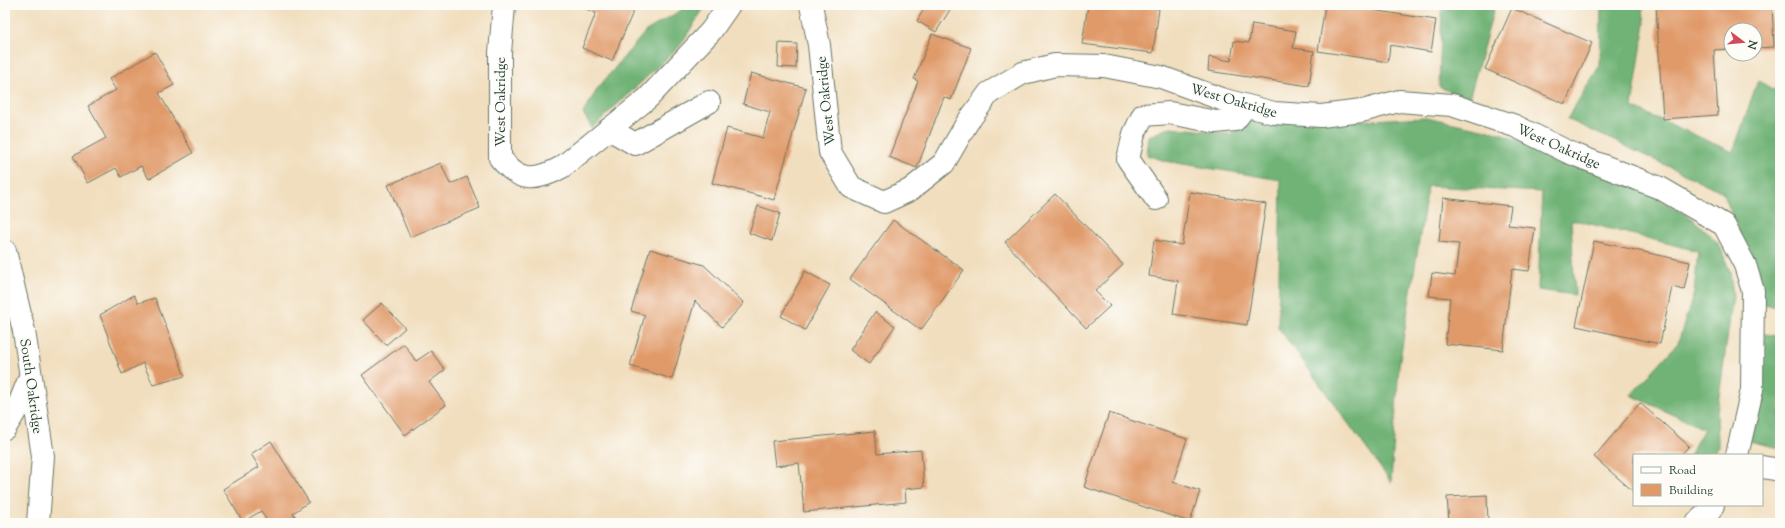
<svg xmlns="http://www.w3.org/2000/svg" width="1785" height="528" viewBox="0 0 1785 528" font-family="'Sorts Mill Goudy',serif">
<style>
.forest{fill:#71b377;stroke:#487856}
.building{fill:#e09967}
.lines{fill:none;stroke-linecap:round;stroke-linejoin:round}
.street-casing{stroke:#687564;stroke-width:24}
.street{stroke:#fff;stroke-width:22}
.labels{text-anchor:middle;stroke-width:3.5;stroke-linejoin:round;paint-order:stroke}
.street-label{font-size:14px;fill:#1f3d34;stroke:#fdfcf7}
</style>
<rect width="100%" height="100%" fill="#fdfcf7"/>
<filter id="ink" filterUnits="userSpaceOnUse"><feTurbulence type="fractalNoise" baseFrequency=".025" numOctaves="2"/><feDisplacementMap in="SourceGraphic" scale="8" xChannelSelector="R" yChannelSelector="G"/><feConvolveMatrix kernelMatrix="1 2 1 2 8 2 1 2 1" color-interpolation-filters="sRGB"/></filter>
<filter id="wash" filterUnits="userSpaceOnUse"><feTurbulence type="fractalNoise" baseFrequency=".012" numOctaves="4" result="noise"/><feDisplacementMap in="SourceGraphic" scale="16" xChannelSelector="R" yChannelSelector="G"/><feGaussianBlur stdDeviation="0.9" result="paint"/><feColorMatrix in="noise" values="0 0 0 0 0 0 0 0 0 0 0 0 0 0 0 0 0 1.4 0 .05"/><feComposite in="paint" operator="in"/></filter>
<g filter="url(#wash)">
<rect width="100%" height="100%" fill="#f1debe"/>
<g class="forest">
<polygon points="690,5 706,5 679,47 592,128 583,113 598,88 646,31"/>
<polygon points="1442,5 1495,5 1469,99 1439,87"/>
<polygon points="1601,5 1642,5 1645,23 1632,107 1733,152 1758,80 1780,93 1780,308 1758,302 1757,279 1723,192 1567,119 1600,65"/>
<polygon points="1259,115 1355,121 1426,117 1500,133 1654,196 1693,219 1719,244 1730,272 1733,297 1717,411 1718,448 1712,455 1689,455 1704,429 1631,395 1678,343 1694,293 1698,251 1579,221 1571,221 1575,295 1538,290 1542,192 1428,186 1399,365 1391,482 1278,327 1281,180 1165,161 1147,155 1149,136 1171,127 1231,134"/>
<polygon points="1756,332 1780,337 1780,448 1744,440"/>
</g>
<g id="blocks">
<g class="building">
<polygon points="586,5 636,5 612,61 582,48 596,13 584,8"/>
<polygon points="926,5 953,5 936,32 917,21"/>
<polygon points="1088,5 1129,5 1159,9 1153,53 1082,44"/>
<polygon points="1325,5 1340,5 1436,20 1431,52 1390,45 1388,62 1318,51"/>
<polygon points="1656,5 1772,5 1774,47 1755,48 1755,30 1731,30 1731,49 1714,50 1718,115 1663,119"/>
<polygon points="1512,8 1592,43 1565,104 1485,69"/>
<polygon points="1252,24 1296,31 1293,48 1314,51 1309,86 1208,71 1209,57 1231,61 1234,41 1249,43"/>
<polygon points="932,34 971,48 951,100 944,97 917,168 889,157 918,81 914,79"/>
<polygon points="779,43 797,44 796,68 778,67"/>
<polygon points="155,52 174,85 159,93 193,153 149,179 141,166 121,177 116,168 88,183 73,156 106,138 88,106 116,90 109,79"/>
<polygon points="751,73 806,88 774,200 712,183 727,128 763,138 770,112 743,104"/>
<polygon points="441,163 450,184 467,177 480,208 410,237 388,185"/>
<polygon points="1190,192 1266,204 1247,325 1173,314 1178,281 1149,276 1154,240 1182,245"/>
<polygon points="1055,194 1123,265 1095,291 1110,306 1086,328 1005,242"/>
<polygon points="1443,198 1511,206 1508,225 1535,228 1529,271 1512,269 1503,350 1445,344 1450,298 1429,296 1432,273 1455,276 1459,244 1439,242"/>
<polygon points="758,206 780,213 772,241 749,233"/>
<polygon points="893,220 964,270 921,330 850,279"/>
<polygon points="1594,241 1690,262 1684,290 1672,287 1660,344 1576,326"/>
<polygon points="650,249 704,265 744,303 722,327 695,301 672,379 630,366 645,315 631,311"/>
<polygon points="805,271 830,285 805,330 781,316"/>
<polygon points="134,295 138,303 155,298 185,376 153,385 143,363 122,374 100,315"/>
<polygon points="382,303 405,328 386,345 363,320"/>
<polygon points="875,312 895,326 869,364 850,350"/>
<polygon points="404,344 416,361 431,351 445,370 429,382 446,405 405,435 362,375"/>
<polygon points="1640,403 1689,446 1681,455 1634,455 1634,492 1594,457"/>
<polygon points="1109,413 1187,439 1173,482 1200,491 1190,522 1084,487"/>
<polygon points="875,431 877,454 921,450 924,487 905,489 906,502 804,512 799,463 775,466 772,441"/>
<polygon points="271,441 309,502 293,513 299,523 268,523 261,511 243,522 223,489 259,467 251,454"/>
<polygon points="1487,495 1488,523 1449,523 1447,497"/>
</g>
</g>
</g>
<g filter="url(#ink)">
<use href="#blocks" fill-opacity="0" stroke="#687564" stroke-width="1"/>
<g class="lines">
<g class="street-casing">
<g id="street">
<path d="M504,5L500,53V158C520,182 535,182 562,167L648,98L711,31L729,5"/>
<polyline points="811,5 819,45 830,152 851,187 884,202 910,190 944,163 967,123 989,93 1023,73 1055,65 1104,66 1161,77 1221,99 1274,113 1321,116 1362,111 1399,101 1452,105 1515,126 1568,152 1660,188 1724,225 1745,265 1753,291 1752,390 1737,455"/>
<polyline points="609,129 635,144 709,102"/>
<polyline points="1156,199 1128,159 1134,134 1143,115 1170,113 1216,122 1235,120 1246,106"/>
<polyline points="5,251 24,331 43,456 38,523"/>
<polyline points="5,428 18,407 30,377"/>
<polyline points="1762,467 1780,470"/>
<polyline points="1696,523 1710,511 1713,505"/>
</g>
</g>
<use href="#street" class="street"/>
</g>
</g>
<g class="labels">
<g class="street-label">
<text transform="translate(1234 100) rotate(16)" y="5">West Oakridge</text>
<text transform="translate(825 101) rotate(-96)" y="5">West Oakridge</text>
<text transform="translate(500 102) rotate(-90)" y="5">West Oakridge</text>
<text transform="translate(1559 146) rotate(24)" y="5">West Oakridge</text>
<text transform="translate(32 386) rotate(82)" y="5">South Oakridge</text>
</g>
</g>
<rect width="1785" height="528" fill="none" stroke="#fdfcf7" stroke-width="20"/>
<rect x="1633" y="454" width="130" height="52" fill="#fdfcf7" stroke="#a4b0a9"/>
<rect x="1641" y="467" width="20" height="6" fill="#ffffff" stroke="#a4b0a9"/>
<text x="1669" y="474" font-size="12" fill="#1f3d34">Road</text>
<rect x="1641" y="484" width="20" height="12" fill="#e09967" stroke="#a4b0a9"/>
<text x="1669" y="494" font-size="12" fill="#1f3d34">Building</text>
<g transform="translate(1743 42) rotate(106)"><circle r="19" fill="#fdfcf7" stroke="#a4b0a9"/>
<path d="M0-3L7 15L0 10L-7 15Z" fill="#d1495b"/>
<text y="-6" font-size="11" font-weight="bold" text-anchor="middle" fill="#1f3d34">N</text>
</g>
</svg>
